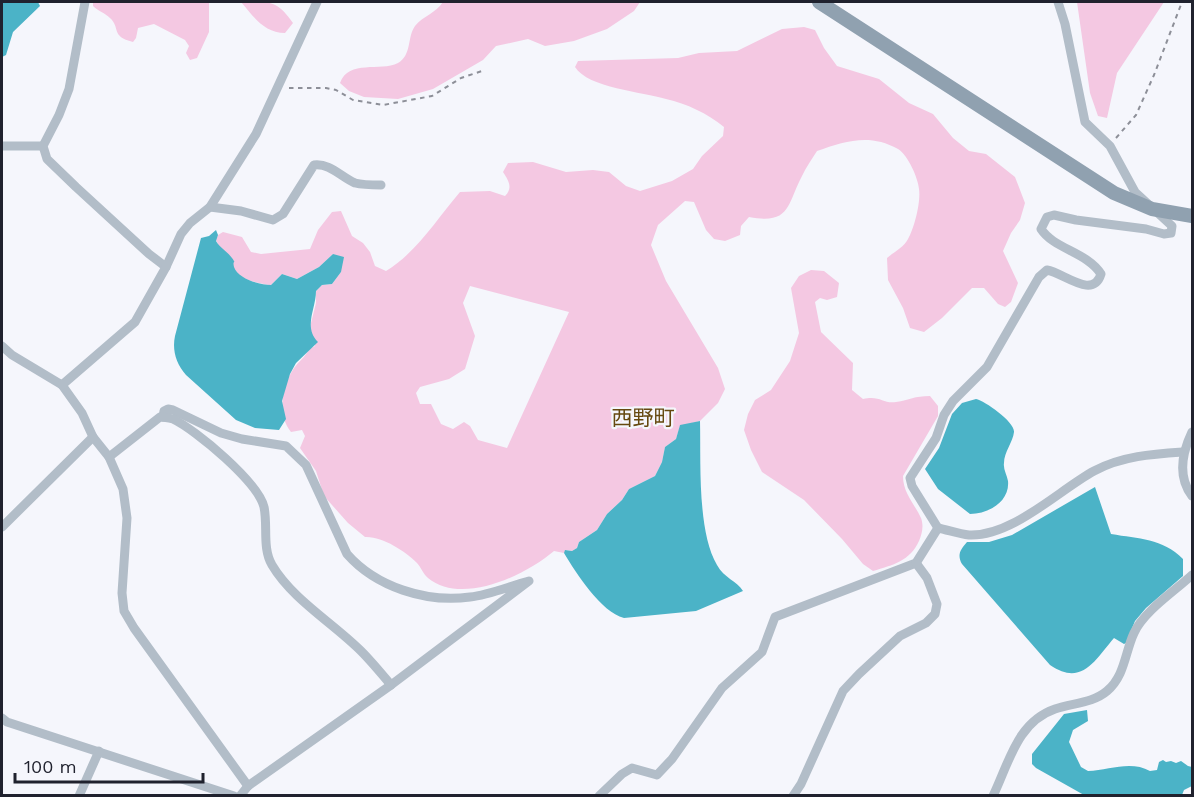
<svg xmlns="http://www.w3.org/2000/svg" width="1194" height="797" viewBox="0 0 1194 797" font-family="'Work Sans','Noto Sans JP',sans-serif">
<style>
.green{fill:#f4c8e2;fill-rule:evenodd}
.water{fill:#4bb3c7}
.lines{fill:none;stroke-linecap:round;stroke-linejoin:round}
.path{stroke:#8d8f98;stroke-width:2;stroke-dasharray:4.5 4.5;stroke-linecap:butt}
.street{stroke:#b2bdc8;stroke-width:9}
.secondary{stroke:#90a1b0;stroke-width:14}
.labels{text-anchor:middle;stroke-width:4.5;stroke-linejoin:round;paint-order:stroke}
.quarter-label{font-size:21px;fill:#664910;stroke:#f5f6fc}
</style>
<rect width="100%" height="100%" fill="#f5f6fc"/>
<g class="green">
<path d="M93,2H209V32L197,58L190,60L186,53L189,46L185,40L154,24L138,28L136,38L133,42C110,36 121,28 110,18C105,13 98,11 93,6Z"/>
<path d="M241,2C268,1 277,0 293,23L285,33C264,33 253,16 241,2Z"/>
<path d="M443,2H640L634,11L607,29L574,41L545,46L528,39L496,46L483,60L433,89L398,99L364,97L349,91L340,83C349,59 380,72 398,63C412,55 407,37 415,26C423,16 436,13 443,2Z"/>
<polygon points="1077,2 1164,2 1117,73 1107,118 1098,116 1090,93"/>
<path d="M804,27L815,30L824,48L837,66L879,79L909,103L933,114L953,138L969,151L986,154L1015,177L1025,203L1020,220L1011,233L1003,251L1018,283L1011,302L1005,307L998,304L984,288H972L942,318L924,332L910,328L903,308L888,280L887,258C894,252 904,247 908,239C914,229 921,202 919,189C918,178 908,155 898,149C870,133 845,141 817,151C812,159 806,167 802,176C787,204 791,225 749,217L741,226L740,235L725,241L714,239L706,230L694,202L685,201L658,225L651,245L666,281L718,368L725,389L718,403L700,421L680,426L676,439L665,447L662,462L655,476L629,489L622,500L607,514L597,530L579,542L577,548L572,551L566,550L564,553L554,551C526,575 462,606 428,578C423,574 421,567 417,563C405,551 382,536 365,537L348,523L324,496L316,471L300,448L305,436L302,430L291,432C274,411 284,375 302,359C307,354 308,349 315,346L310,327L316,303V291L322,285L332,284L341,272L333,254L319,267L297,279L282,274L271,285C265,285 248,281 242,277C235,273 220,249 216,240L218,235L223,232L242,237L251,252L261,254L310,249L318,230L332,212L341,211L352,236L363,243L370,252L375,266L386,271C417,252 436,220 460,192L490,191L505,196C513,188 509,181 503,172L508,163L533,162L566,172L593,170L609,172L626,186L640,191L672,181L693,169L702,156L723,136L724,127C707,113 687,104 666,99C643,92 588,88 575,67L578,61L678,58L699,53L737,51L782,29ZM470,286L569,312L507,448L478,440L470,426L464,422L453,429L441,424L431,404H420L416,393L420,387L449,379L465,369L475,336L463,303Z"/>
<path d="M811,270L824,271L839,283L837,297L827,300L820,298L815,302L821,332L853,363L852,390L863,399C880,395 883,404 896,402C910,400 914,396 930,396L938,406V416L903,476C903,493 914,503 921,518C924,526 922,534 919,541C910,561 893,565 873,571L863,564L842,539L804,500L762,472L751,450L744,430L748,414L755,400L771,390L790,361L799,333L791,288L799,276Z"/>
</g>
<g class="water">
<polygon points="2,2 38,2 40,6 13,32 6,55 2,57"/>
<path d="M216,230L218,235L216,241C220,248 227,251 232,258C237,265 232,259 234,267C238,279 260,285 271,285L282,274L297,279L319,267L333,254L344,257L341,272L332,284L322,285L316,291C316,309 303,327 318,342L296,363L290,374L282,401L286,419L279,430L255,428L236,420L186,375C176,364 172,350 175,336L201,238L209,236Z"/>
<path d="M976,399C985,401 1015,422 1014,432C1013,442 1004,452 1004,463C1003,469 1007,475 1008,481C1010,501 989,514 970,514L938,489L925,469L939,448L952,414L962,403Z"/>
<path d="M700,421C701,461 697,531 717,565C724,578 737,581 743,591L696,611L624,618C601,612 576,573 564,553L565,550L572,551L577,548L579,542L597,530L607,514L622,500L629,489L655,476L662,462L665,447L676,439L680,425Z"/>
<path d="M1095,487L1111,534C1139,539 1162,538 1183,559V576L1146,608L1135,621L1126,643L1124,644L1114,638C1095,660 1082,687 1050,665L962,564C957,555 960,550 967,542H989L1012,535Z"/>
<path d="M1087,710L1088,721L1073,730L1069,742L1081,767L1088,771C1109,770 1131,760 1150,771L1157,770L1159,762L1163,760L1166,762L1171,761L1176,763L1181,761L1188,766L1192,767V786L1184,790L1182,795H1084L1036,768L1032,764V754L1064,714Z"/>
</g>
<g class="lines">
<g class="path">
<polyline points="289,88 326,88 336,90 353,100 383,105 432,96 461,78 485,70"/>
<polyline points="1116,138 1136,115 1154,75 1182,2"/>
</g>
<g class="street">
<polyline points="85,2 69,89 59,115 43,146 47,159 76,187 149,254 166,267"/>
<polyline points="2,146 43,146"/>
<path d="M210,207L241,211L273,220L283,214L314,165C330,163 341,177 355,183C363,185 373,185 381,185"/>
<polyline points="2,346 12,355 62,385 82,413 93,437 109,457 123,489 127,518 122,593 124,611 134,628 248,786"/>
<polyline points="62,385 135,322 166,267 181,234 190,223 210,207 256,134 317,2"/>
<path d="M163,417L164,411L168,409L173,410L221,433L242,439L286,446L306,465L347,554C376,587 426,603 470,597C489,595 510,586 529,581L391,685L248,786L240,796"/>
<path d="M1192,432C1182,453 1177,476 1192,496"/>
<path d="M109,457L160,417C164,417 169,418 173,419C196,430 258,482 264,507C268,526 262,548 272,565C292,599 333,623 361,651C371,661 381,673 391,685"/>
<polyline points="2,527 93,437"/>
<path d="M938,528L912,486L910,478L936,438L944,415L953,401L987,367L1039,277L1047,270C1064,273 1093,300 1101,274C1087,252 1054,249 1041,229L1047,217L1054,215L1076,220L1146,229L1164,234L1171,233L1172,226L1135,192L1110,146L1085,122L1065,24L1058,2"/>
<polyline points="2,718 7,722 234,796"/>
<polyline points="79,796 99,751"/>
<path d="M599,796L622,774L632,768L657,775L672,759L722,688L762,652L775,617L916,563L938,528C948,530 959,534 969,535C1012,537 1059,490 1094,471C1122,456 1153,454 1183,452"/>
<polyline points="793,796 801,784 843,691 859,674 900,636 926,623 935,614 937,604 927,578 916,563"/>
<path d="M993,796C1009,763 1017,722 1055,709C1072,703 1093,703 1107,691C1125,676 1125,652 1134,633C1144,611 1175,591 1192,575"/>
</g>
<polyline class="secondary" points="819,2 1114,193 1152,209 1192,216"/>
</g>
<g class="labels">
<g class="quarter-label">
<text x="643" y="425">西野町</text>
</g>
</g>
<rect width="1194" height="797" fill="none" stroke="#20222e" stroke-width="6"/>
<path d="M15 773v9h188v-9" fill="none" stroke="#20222e" stroke-width="3"/>
<text x="24" y="773" font-size="18" fill="#20222e" stroke="#f5f6fc" stroke-width="4.5" paint-order="stroke">100 m</text>
</svg>
